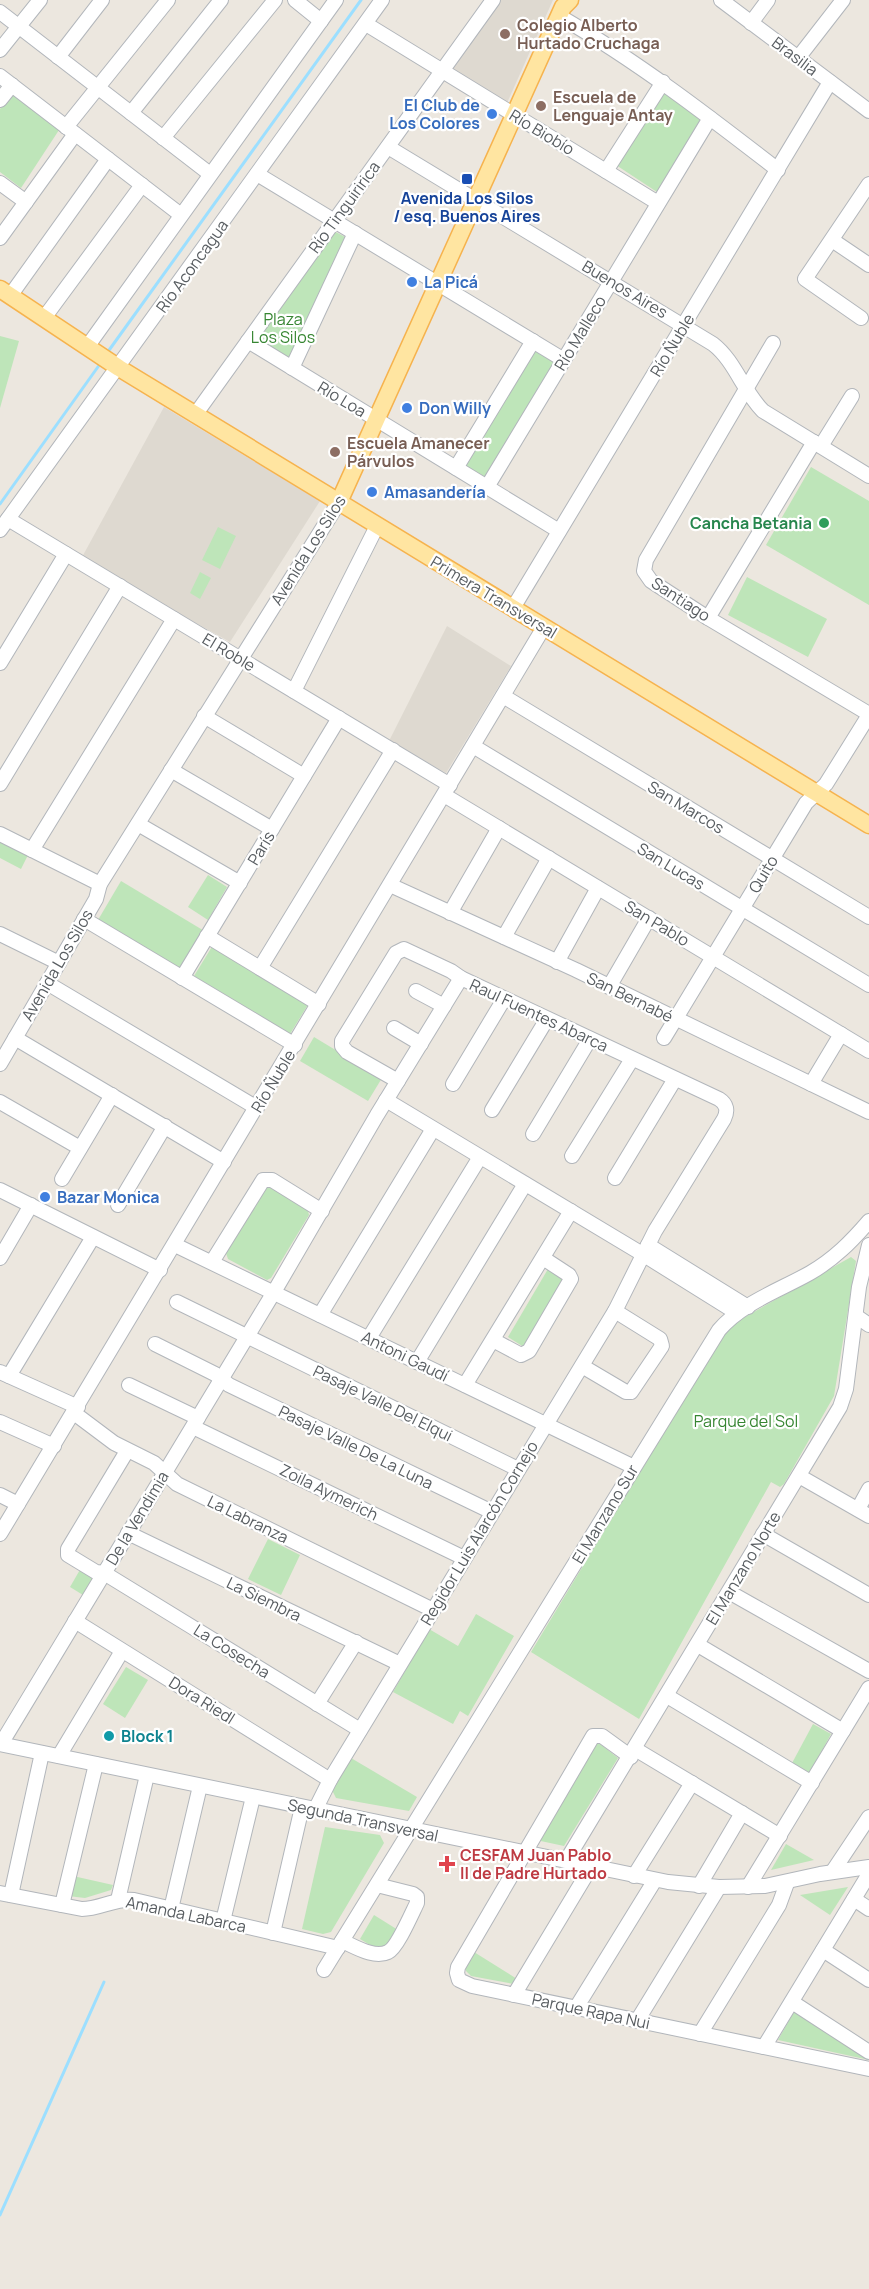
<svg xmlns="http://www.w3.org/2000/svg" width="869" height="2289" viewBox="0 0 869 2289" font-family="Manrope,sans-serif">
<style>
.education{fill:#ded9d0}
.green{fill:#bee5b9}
.lines{fill:none;stroke-linecap:round;stroke-linejoin:round}
.stream{stroke:#9cdfff;stroke-width:3}
.minor-casing{stroke:#b2b6bb;stroke-width:16}
.major-casing{stroke:#f6b34e;stroke-width:19}
.minor{stroke:#fff;stroke-width:14}
.major{stroke:#ffe5a1;stroke-width:16}
.education-dot{fill:#8d6e63;stroke:#fff;stroke-width:2}
.shop-dot{fill:#3f7fe0;stroke:#fff;stroke-width:2}
.transit-dot{fill:#1a4fb4;stroke:#fff;stroke-width:2}
.leisure-dot{fill:#2e9e5b;stroke:#fff;stroke-width:2}
.culture-dot{fill:#0f9aa8;stroke:#fff;stroke-width:2}
.health-dot{fill:#e0444e;stroke:#fff;stroke-width:2}
.labels{text-anchor:middle;stroke-width:4.5;stroke-linejoin:round;paint-order:stroke}
.education-label{font-size:16px;font-weight:bold;fill:#785e54;stroke:#fff;text-anchor:start}
.street-label{font-size:16px;fill:#585d61;stroke:#fff}
.shop-label{font-size:16px;font-weight:bold;fill:#366cbe;stroke:#fff;text-anchor:start}
.transit-label{font-size:16px;font-weight:bold;fill:#164399;stroke:#fff}
.park-label{font-size:16px;fill:#378632;stroke:#fff}
.leisure-label{font-size:16px;font-weight:bold;fill:#27864d;stroke:#fff;text-anchor:end}
.culture-label{font-size:16px;font-weight:bold;fill:#0d838f;stroke:#fff;text-anchor:start}
.health-label{font-size:16px;font-weight:bold;fill:#be3a42;stroke:#fff;text-anchor:start}
</style>
<rect width="100%" height="100%" fill="#ece7df"/>
<g class="education">
<polygon points="496,0 553,0 507,103 449,69"/>
<polygon points="164,407 320,501 230,642 81,559"/>
<polygon points="447,626 511,666 446,773 389,741"/>
</g>
<g class="green">
<polygon points="662,92 704,119 657,192 616,165"/>
<polygon points="12,93 59,130 21,188 0,172 0,109"/>
<polygon points="332,230 347,238 290,360 254,336"/>
<polygon points="0,336 19,341 0,408"/>
<polygon points="536,347 557,359 487,480 462,464"/>
<polygon points="811,467 869,501 869,605 766,545"/>
<polygon points="218,527 236,536 220,569 202,560"/>
<polygon points="200,572 211,578 200,599 190,593"/>
<polygon points="747,577 827,619 808,657 728,615"/>
<polygon points="0,841 28,855 21,869 0,858"/>
<polygon points="208,875 227,887 208,920 188,907"/>
<polygon points="121,881 206,932 183,970 98,920"/>
<polygon points="213,945 309,1003 290,1034 194,976"/>
<polygon points="314,1037 382,1078 368,1101 300,1061"/>
<polygon points="269,1186 308,1211 309,1215 271,1278 267,1280 228,1259 226,1253 264,1187"/>
<polygon points="851,1257 856,1261 834,1396 784,1484 780,1487 771,1482 639,1719 531,1652 725,1331 736,1322"/>
<polygon points="548,1269 568,1281 527,1349 508,1337"/>
<polygon points="268,1539 300,1555 281,1595 248,1579"/>
<polygon points="81,1568 94,1576 83,1595 70,1587"/>
<polygon points="476,1614 514,1636 468,1716 460,1711 453,1724 393,1692 429,1629 458,1646"/>
<polygon points="126,1667 148,1680 125,1718 103,1704"/>
<polygon points="813,1724 831,1734 809,1775 791,1765"/>
<polygon points="595,1740 618,1758 564,1846 536,1840"/>
<polygon points="351,1758 417,1797 409,1811 336,1798 332,1790"/>
<polygon points="325,1827 380,1835 384,1843 331,1932 323,1934 302,1929"/>
<polygon points="786,1844 814,1860 771,1870"/>
<polygon points="73,1876 113,1885 111,1890 85,1898 68,1896"/>
<polygon points="848,1887 830,1915 800,1895"/>
<polygon points="374,1915 398,1930 389,1946 375,1948 360,1939"/>
<polygon points="474,1952 517,1979 514,1984 471,1976 466,1971 465,1966"/>
<polygon points="795,2010 869,2057 869,2060 778,2040"/>
</g>
<g class="lines">
<g class="stream">
<polyline points="107,353 361,0"/>
<polyline points="0,504 100,364"/>
<polyline points="0,2215 104,1982"/>
</g>
<g class="minor-casing">
<g id="minor">
<polyline points="295,0 321,21"/>
<polyline points="721,0 869,111"/>
<polyline points="0,12 210,174"/>
<path d="M559,16C637,61 707,115 778,170"/>
<polyline points="751,23 768,0"/>
<polyline points="366,24 658,203"/>
<polyline points="0,50 40,0"/>
<polyline points="58,57 102,0"/>
<polyline points="798,58 843,0"/>
<polyline points="0,76 181,215"/>
<polyline points="0,100 12,85"/>
<polyline points="131,113 221,0"/>
<polyline points="66,127 168,0"/>
<polyline points="163,138 275,0"/>
<path d="M388,147L713,344C735,361 743,391 763,411L869,476"/>
<polyline points="606,171 663,82"/>
<polyline points="257,174 564,360"/>
<polyline points="0,183 26,202"/>
<polyline points="0,238 75,134"/>
<polyline points="832,240 869,265"/>
<polyline points="10,296 108,159"/>
<polyline points="44,318 142,185"/>
<polyline points="861,318 805,279 869,184"/>
<polyline points="248,341 559,531"/>
<polyline points="773,343 646,560 644,571 651,581 708,618 869,714"/>
<polyline points="87,347 336,0"/>
<polyline points="292,368 355,233"/>
<polyline points="195,415 493,0"/>
<polyline points="821,446 852,396"/>
<polyline points="456,468 533,341"/>
<polyline points="487,487 710,118"/>
<polyline points="8,519 450,785"/>
<polyline points="0,530 382,0"/>
<polyline points="513,608 830,82"/>
<polyline points="708,618 814,442"/>
<polyline points="0,663 66,554"/>
<polyline points="294,691 377,526"/>
<polyline points="503,696 869,917"/>
<polyline points="204,716 304,776"/>
<polyline points="473,746 869,985"/>
<polyline points="171,770 272,829"/>
<polyline points="0,784 120,586"/>
<polyline points="444,795 869,1051"/>
<polyline points="138,824 240,883"/>
<polyline points="0,834 100,884"/>
<polyline points="32,850 174,619"/>
<polyline points="390,885 576,970 869,1112"/>
<polyline points="450,913 499,828"/>
<polyline points="84,919 295,1045"/>
<polyline points="0,934 59,963"/>
<polyline points="207,936 319,1004"/>
<polyline points="504,937 549,858"/>
<polyline points="557,962 598,888"/>
<polyline points="260,968 393,750"/>
<polyline points="182,978 339,718"/>
<polyline points="47,983 257,1108"/>
<polyline points="609,987 649,918"/>
<polyline points="416,991 444,1006"/>
<polyline points="394,1028 421,1044"/>
<polyline points="15,1038 224,1162"/>
<polyline points="664,1038 806,803 826,784 869,715"/>
<polyline points="0,1064 96,899 100,884 339,502"/>
<polyline points="453,1084 504,999"/>
<polyline points="811,1084 841,1034"/>
<polyline points="386,1100 644,1255 737,1313"/>
<polyline points="0,1102 80,1148"/>
<polyline points="492,1110 547,1019"/>
<polyline points="533,1134 590,1039"/>
<polyline points="572,1156 632,1059"/>
<polyline points="615,1178 675,1079"/>
<polyline points="62,1179 112,1095"/>
<polyline points="0,1190 160,1270"/>
<polyline points="118,1205 165,1126"/>
<polyline points="175,1245 634,1467"/>
<polyline points="648,1245 748,1307"/>
<polyline points="0,1258 31,1205"/>
<polyline points="212,1262 263,1180 272,1180 322,1211"/>
<polyline points="177,1302 518,1469"/>
<polyline points="320,1315 433,1129"/>
<polyline points="856,1316 869,1325"/>
<polyline points="369,1338 480,1157"/>
<polyline points="493,1340 521,1355 529,1351 571,1279 569,1275 543,1258"/>
<polyline points="155,1344 215,1374 229,1385 492,1512"/>
<polyline points="417,1362 525,1184"/>
<polyline points="582,1366 626,1392 631,1392 662,1346 660,1339 615,1311"/>
<polyline points="0,1372 78,1407"/>
<polyline points="9,1376 93,1237"/>
<polyline points="129,1385 198,1418"/>
<polyline points="465,1385 571,1211"/>
<polyline points="74,1413 114,1443 154,1463 177,1484 433,1610"/>
<polyline points="0,1422 54,1446"/>
<polyline points="193,1427 464,1558"/>
<polyline points="127,1451 68,1549 68,1555 96,1572 104,1573 360,1730"/>
<polyline points="799,1476 869,1516"/>
<polyline points="0,1495 18,1504"/>
<polyline points="858,1509 869,1489"/>
<polyline points="128,1533 400,1664"/>
<polyline points="0,1534 544,627"/>
<polyline points="763,1534 869,1595"/>
<polyline points="729,1592 869,1671"/>
<polyline points="75,1621 330,1780"/>
<polyline points="698,1645 843,1731"/>
<polyline points="667,1696 812,1783"/>
<polyline points="317,1704 356,1642"/>
<polyline points="0,1744 668,1882 719,1887 765,1886 820,1874 869,1867"/>
<polyline points="1,1744 274,1292 377,1115 461,978"/>
<polyline points="635,1749 780,1836"/>
<polyline points="59,1756 122,1651"/>
<polyline points="631,1757 602,1736 593,1736 458,1967 457,1973 459,1980 472,1986 869,2069"/>
<path d="M315,1810L330,1780L615,1311L655,1231L724,1119C728,1111 727,1104 719,1099L461,978L451,971L404,949L396,953L342,1041V1046L347,1052L398,1081"/>
<polyline points="566,1861 840,1407 846,1389 859,1287 869,1245"/>
<polyline points="833,1871 869,1817"/>
<polyline points="634,1876 692,1783"/>
<polyline points="699,1886 742,1813"/>
<polyline points="748,1887 869,1688"/>
<path d="M0,1893L82,1909C100,1909 115,1898 134,1900L338,1948"/>
<polyline points="11,1895 42,1753"/>
<polyline points="854,1899 869,1909"/>
<polyline points="118,1900 147,1775"/>
<polyline points="62,1905 96,1764"/>
<polyline points="171,1909 200,1786"/>
<polyline points="223,1921 253,1797"/>
<polyline points="273,1933 302,1807"/>
<path d="M342,1941C354,1946 374,1959 388,1952C397,1948 412,1913 417,1903V1897L413,1894L377,1885"/>
<polyline points="823,1950 869,1980"/>
<path d="M324,1970L719,1330C742,1303 780,1290 810,1273C834,1259 851,1242 869,1221"/>
<polyline points="514,1995 591,1867"/>
<polyline points="792,2002 869,2052"/>
<polyline points="576,2008 655,1880"/>
<polyline points="637,2021 719,1887"/>
<polyline points="700,2034 779,1905 787,1883"/>
<polyline points="764,2047 869,1874"/>
</g>
</g>
<g class="major-casing">
<g id="major">
<polyline points="0,289 119,368 869,825"/>
<polyline points="339,502 563,7 570,0"/>
</g>
</g>
<use href="#minor" class="minor"/>
<use href="#major" class="major"/>
</g>
<g class="education-dot">
<circle cx="505" cy="34" r="6"/>
<circle cx="541" cy="106" r="6"/>
<circle cx="335" cy="452" r="6"/>
</g>
<g class="shop-dot">
<circle cx="492" cy="114" r="6"/>
<circle cx="412" cy="282" r="6"/>
<circle cx="407" cy="408" r="6"/>
<circle cx="372" cy="492" r="6"/>
<circle cx="45" cy="1197" r="6"/>
</g>
<rect class="transit-dot" x="461" y="173" width="12" height="12" rx="3"/>
<circle class="leisure-dot" cx="824" cy="523" r="6"/>
<circle class="culture-dot" cx="109" cy="1736" r="6"/>
<path class="health-dot" d="M444 1855h6v6h6v6h-6v6h-6v-6h-6v-6h6z"/>
<g class="labels">
<g class="education-label">
<text x="517" y="31">Colegio Alberto<tspan x="517" dy="18">Hurtado Cruchaga</tspan></text>
<text x="553" y="103">Escuela de<tspan x="553" dy="18">Lenguaje Antay</tspan></text>
<text x="347" y="449">Escuela Amanecer<tspan x="347" dy="18">Párvulos</tspan></text>
</g>
<g class="street-label">
<text transform="translate(795 56) rotate(37)" y="6">Brasilia</text>
<text transform="translate(542 132) rotate(31)" y="6">Río Biobío</text>
<text transform="translate(344 207) rotate(-54)" y="6">Río Tinguiririca</text>
<text transform="translate(192 266) rotate(-54)" y="6">Río Aconcagua</text>
<text transform="translate(625 289) rotate(31)" y="6">Buenos Aires</text>
<text transform="translate(580 333) rotate(-59)" y="6">Río Malleco</text>
<text transform="translate(672 345) rotate(-59)" y="6">Río Ñuble</text>
<text transform="translate(342 399) rotate(31)" y="6">Río Loa</text>
<text transform="translate(308 550) rotate(-58)" y="6">Avenida Los Silos</text>
<text transform="translate(494 597) rotate(31)" y="6">Primera Transversal</text>
<text transform="translate(681 599) rotate(33)" y="6">Santiago</text>
<text transform="translate(229 652) rotate(31)" y="6">El Roble</text>
<text transform="translate(686 807) rotate(31)" y="6">San Marcos</text>
<text transform="translate(261 848) rotate(-59)" y="6">París</text>
<text transform="translate(671 866) rotate(31)" y="6">San Lucas</text>
<text transform="translate(763 874) rotate(-59)" y="6">Quito</text>
<text transform="translate(657 923) rotate(31)" y="6">San Pablo</text>
<text transform="translate(57 965) rotate(-60)" y="6">Avenida Los Silos</text>
<text transform="translate(630 997) rotate(26)" y="6">San Bernabé</text>
<text transform="translate(539 1015) rotate(25)" y="6">Raul Fuentes Abarca</text>
<text transform="translate(273 1081) rotate(-59)" y="6">Río Ñuble</text>
<text transform="translate(405 1356) rotate(26)" y="6">Antoni Gaudí</text>
<text transform="translate(383 1403) rotate(26)" y="6">Pasaje Valle Del Elqui</text>
<text transform="translate(356 1447) rotate(26)" y="6">Pasaje Valle De La Luna</text>
<text transform="translate(329 1492) rotate(26)" y="6">Zoila Aymerich</text>
<text transform="translate(605 1514) rotate(-59)" y="6">El Manzano Sur</text>
<text transform="translate(137 1518) rotate(-59)" y="6">De la Vendimia</text>
<text transform="translate(248 1519) rotate(26)" y="6">La Labranza</text>
<text transform="translate(479 1533) rotate(-59)" y="6">Regidor Luis Alarcón Cornejo</text>
<text transform="translate(743 1568) rotate(-59)" y="6">El Manzano Norte</text>
<text transform="translate(264 1599) rotate(26)" y="6">La Siembra</text>
<text transform="translate(232 1651) rotate(32)" y="6">La Cosecha</text>
<text transform="translate(202 1700) rotate(32)" y="6">Dora Riedl</text>
<text transform="translate(363 1820) rotate(12)" y="6">Segunda Transversal</text>
<text transform="translate(186 1914) rotate(12)" y="6">Amanda Labarca</text>
<text transform="translate(591 2011) rotate(12)" y="6">Parque Rapa Nui</text>
</g>
<g class="shop-label">
<text x="480" y="111" text-anchor="end">El Club de<tspan x="480" dy="18">Los Colores</tspan></text>
<text x="424" y="288">La Picá</text>
<text x="419" y="414">Don Willy</text>
<text x="384" y="498">Amasandería</text>
<text x="57" y="1203">Bazar Monica</text>
</g>
<g class="transit-label">
<text x="467" y="204">Avenida Los Silos<tspan x="467" dy="18">/ esq. Buenos Aires</tspan></text>
</g>
<g class="park-label">
<text x="283" y="325">Plaza<tspan x="283" dy="18">Los Silos</tspan></text>
<text x="746" y="1427">Parque del Sol</text>
</g>
<g class="leisure-label">
<text x="812" y="529">Cancha Betania</text>
</g>
<g class="culture-label">
<text x="121" y="1742">Block 1</text>
</g>
<g class="health-label">
<text x="460" y="1861">CESFAM Juan Pablo<tspan x="460" dy="18">II de Padre Hurtado</tspan></text>
</g>
</g>
</svg>
